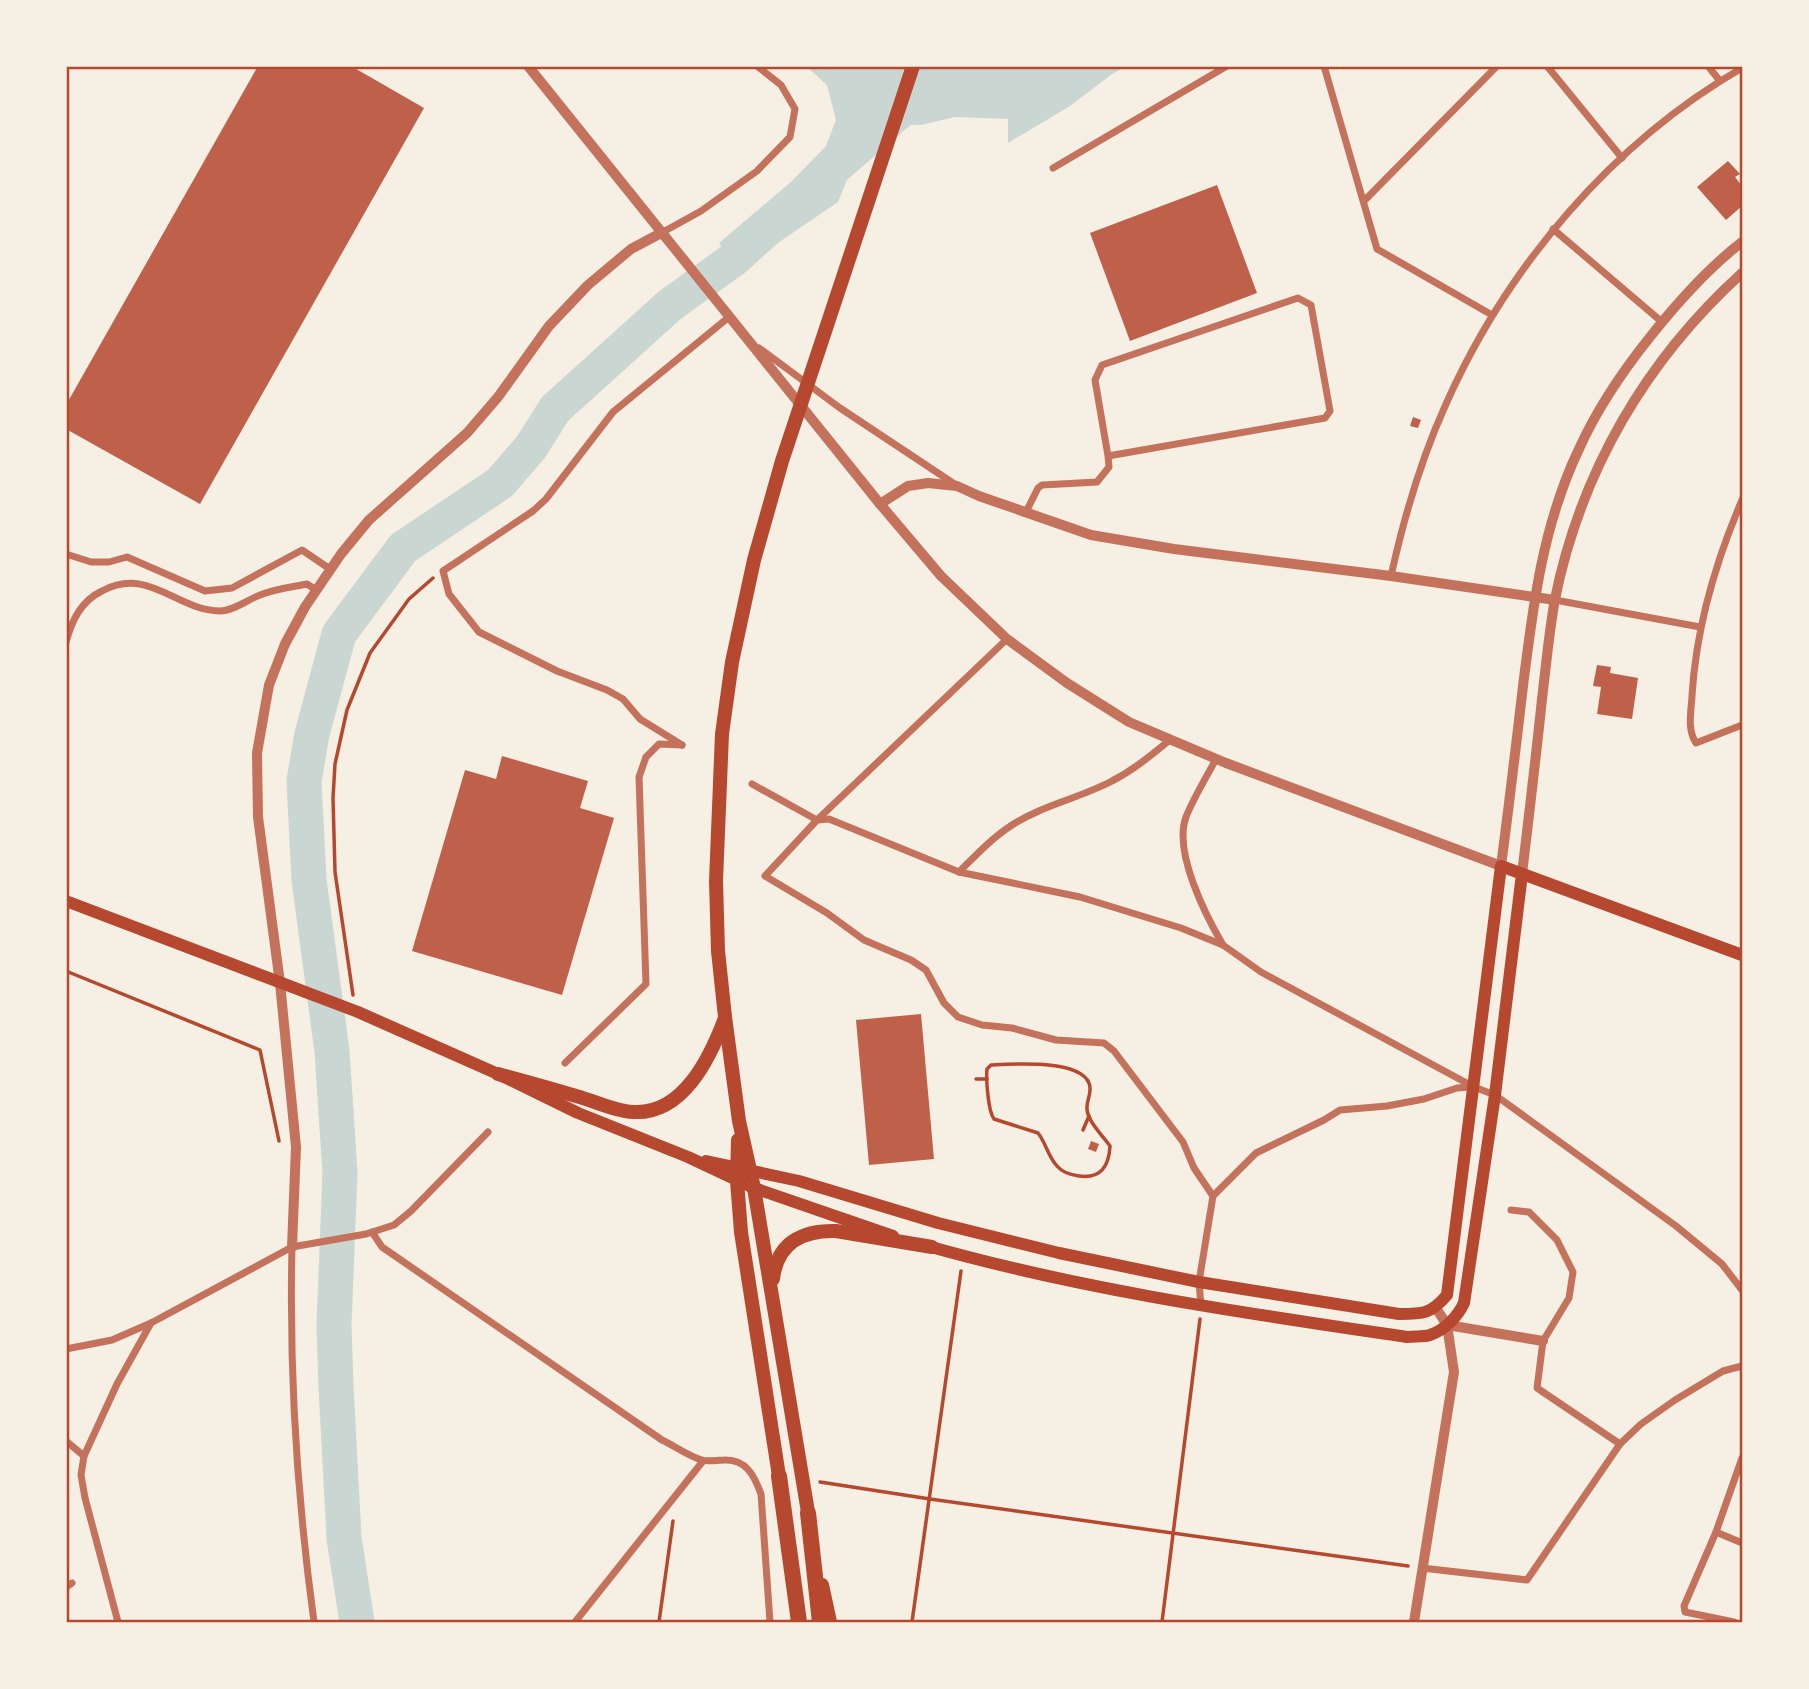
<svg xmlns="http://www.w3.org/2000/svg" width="1809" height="1689" viewBox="0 0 1809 1689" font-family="Raleway,sans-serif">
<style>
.water{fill:#c9d6d2}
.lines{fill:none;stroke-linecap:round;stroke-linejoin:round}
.river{stroke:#c9d6d2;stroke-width:35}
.building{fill:#bf614a}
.path{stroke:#b5482f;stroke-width:3.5}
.minor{stroke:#c5725c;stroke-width:7}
.tertiary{stroke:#c5725c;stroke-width:10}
.primary{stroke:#b5482f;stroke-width:12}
.trunk{stroke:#b5482f;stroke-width:14}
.motorway{stroke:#b5482f;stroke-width:16}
.neatline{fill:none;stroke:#b5482f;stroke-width:2.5}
</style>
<rect width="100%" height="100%" fill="#f6efe4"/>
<polygon class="water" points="807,67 1125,67 1112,74 1070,106 1008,143 1008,119 955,117 921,125 864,124 857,130 852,167 838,202 738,270 719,243 792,181 826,146 836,120 827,85"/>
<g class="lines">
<g class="river">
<polyline points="820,180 952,66"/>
<polyline points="357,1622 344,1538 336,1387 334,1325 340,1173 332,1051 309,880 304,781 312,734 339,634 403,548 500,483 531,447 555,409 670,305 734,259 766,230"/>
</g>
</g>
<g class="building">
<polygon points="258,66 351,66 424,108 200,504 66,429 66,405"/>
<polygon points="1728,161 1740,174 1735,177 1742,186 1742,206 1726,220 1697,187"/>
<polygon points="1217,185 1257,293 1130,341 1090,233"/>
<polygon points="1413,417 1421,420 1418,428 1410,426"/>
<polygon points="1597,665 1611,667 1610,673 1638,678 1632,719 1597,714 1601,687 1593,686"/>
<polygon points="502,756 588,781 580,808 614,818 562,995 412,951 465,770 496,779"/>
<polygon points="921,1014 934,1159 869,1165 856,1020"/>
<polygon points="1091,1141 1099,1144 1096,1152 1088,1149"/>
</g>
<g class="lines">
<g class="path">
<polyline points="66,971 260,1050 279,1141"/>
<polyline points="353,995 335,872 333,798 335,764 347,710 370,653 409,599 433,578"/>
<path d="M991,1065C1013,1064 1079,1059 1089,1083C1093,1092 1086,1100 1087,1109C1088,1122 1103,1136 1110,1146C1109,1166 1101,1179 1079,1176C1072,1175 1063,1173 1058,1167C1049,1159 1046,1143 1038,1133L994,1119C988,1111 986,1079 987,1069Z"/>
<polyline points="976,1079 987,1079"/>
<polyline points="1083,1130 1089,1116"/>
<polyline points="820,1482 930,1499 1408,1566"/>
<polyline points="659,1622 673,1521"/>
<polyline points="912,1622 961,1271"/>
<polyline points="1162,1622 1200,1319"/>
</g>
<g class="minor">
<polyline points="1324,66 1377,249 1492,315"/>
<polyline points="1547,66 1622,158"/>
<polyline points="1708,66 1720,81"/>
<polyline points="1053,168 1227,66"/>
<polyline points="1364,201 1497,66"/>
<polyline points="1553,229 1662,322"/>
<polyline points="663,232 701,211 757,171 790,137 795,109 781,85 757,66"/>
<polyline points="759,348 840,408 956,485"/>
<path d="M1742,500C1715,563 1696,628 1692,696C1691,713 1687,729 1696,743L1742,725"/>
<polyline points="1026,512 1038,488 1042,485 1097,482 1109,467 1108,456 1325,418 1330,411 1311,305 1298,298 1102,365 1095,380 1108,456"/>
<polyline points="66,554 91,562 109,562 127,557 205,591 232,588 302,550 330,569"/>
<path d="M1391,576C1404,517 1421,459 1446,404C1507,267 1612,143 1742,68"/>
<polyline points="1555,600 1700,627"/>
<polyline points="1007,639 817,820 765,876 827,913 864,940 911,960 926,970 944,1003 958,1017 982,1025 1012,1028 1056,1040 1104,1043 1114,1051 1183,1142 1194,1168 1213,1196 1199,1282 1201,1306"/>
<path d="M66,642C72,620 81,601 102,591C149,566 175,610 220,611C233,611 247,600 260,595C275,589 292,587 307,584L316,590"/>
<polyline points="682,745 640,719 623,699 607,690 557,671 479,632 449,594 443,571 533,511 546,499 613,412 729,317"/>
<path d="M1216,759C1206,778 1194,797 1186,817C1173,852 1206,916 1223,945"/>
<polyline points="752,784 817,820 829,819 959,872 1080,897 1181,928 1223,945 1261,972 1474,1087 1495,1095 1676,1226 1722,1264 1742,1290"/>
<path d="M959,872C976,855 992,838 1012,825C1043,805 1080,798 1112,781C1134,770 1151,755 1170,740"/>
<polyline points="565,1063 646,984 639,777 646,757 659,744 682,745"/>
<polyline points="1213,1196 1256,1153 1324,1120 1340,1110 1387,1106 1424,1099 1457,1088 1471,1087"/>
<polyline points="1511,1210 1529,1212 1557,1240 1573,1272 1569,1298 1543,1341 1537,1388 1620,1444"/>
<path d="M372,1232L382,1247L662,1440C675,1446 688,1456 702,1460C708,1462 717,1460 724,1460C746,1459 754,1475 761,1494L770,1622"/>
<path d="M292,1247C289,1373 297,1497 314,1622"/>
<polyline points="66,1349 112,1340 151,1323 292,1247 366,1234 394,1225 411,1211 488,1132"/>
<polyline points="66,1441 84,1456"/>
<polyline points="1716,1532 1742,1543"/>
<polyline points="1422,1568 1527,1580 1620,1444 1641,1424 1675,1400 1723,1371 1742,1366"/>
<polyline points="66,1587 72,1583"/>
<polyline points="118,1622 85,1498 81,1475 84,1456 117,1384 151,1323"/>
<polyline points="575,1622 703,1461"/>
<polyline points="1734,1622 1685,1612 1684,1606 1716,1532 1742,1458"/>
</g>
<g class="tertiary">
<path d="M528,66L880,504L941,576L1007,639L1067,683L1129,722L1226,763L1501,866C1509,806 1516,746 1523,686C1533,605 1543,524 1579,449C1597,409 1622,372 1650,337C1677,303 1707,269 1742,242"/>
<polyline points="880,504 908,486 928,483 957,486 979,496 1091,535 1174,549 1391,576 1555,600"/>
<path d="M1522,874C1529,815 1536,757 1542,699C1546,666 1549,632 1555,599C1581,471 1646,360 1742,273"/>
<polyline points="292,1247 296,1147 280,983 258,817 257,753 269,685 285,644 305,607 341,554 369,520 467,433 498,397 549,326 588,285 631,249 663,232"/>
<polyline points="1447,1325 1543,1341"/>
<polyline points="1414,1622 1454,1372 1447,1325 1436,1308"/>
</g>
<g class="primary">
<polyline points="66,901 358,1012 498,1074 578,1113 688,1157 754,1188 893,1236"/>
<path d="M706,1161L799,1181L938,1223L1059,1253L1199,1282L1399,1314C1423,1314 1431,1314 1447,1295L1501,866L1742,955"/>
<path d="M924,1245C1082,1290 1245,1313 1407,1337C1414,1336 1424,1337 1430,1335C1445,1330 1458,1316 1464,1303L1495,1095L1522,874"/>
</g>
<g class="trunk">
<path d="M498,1074C524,1081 550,1088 576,1096C595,1101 614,1111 633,1112C683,1115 710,1058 725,1018"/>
<polyline points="738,1140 737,1181 741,1232 779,1476"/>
<path d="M773,1279C777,1243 802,1230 836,1231L932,1247"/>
<polyline points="810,1524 754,1188 739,1121 725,1017 718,951 716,881 722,734 732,662 754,560 782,461 913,66"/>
<polyline points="822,1585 830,1622"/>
</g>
<g class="motorway">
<polyline points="779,1476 799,1622"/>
<polyline points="808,1513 820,1622"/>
</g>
</g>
<rect width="1809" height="1689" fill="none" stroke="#f6efe4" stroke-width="136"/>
<rect x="68" y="68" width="1673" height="1553" class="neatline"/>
</svg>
